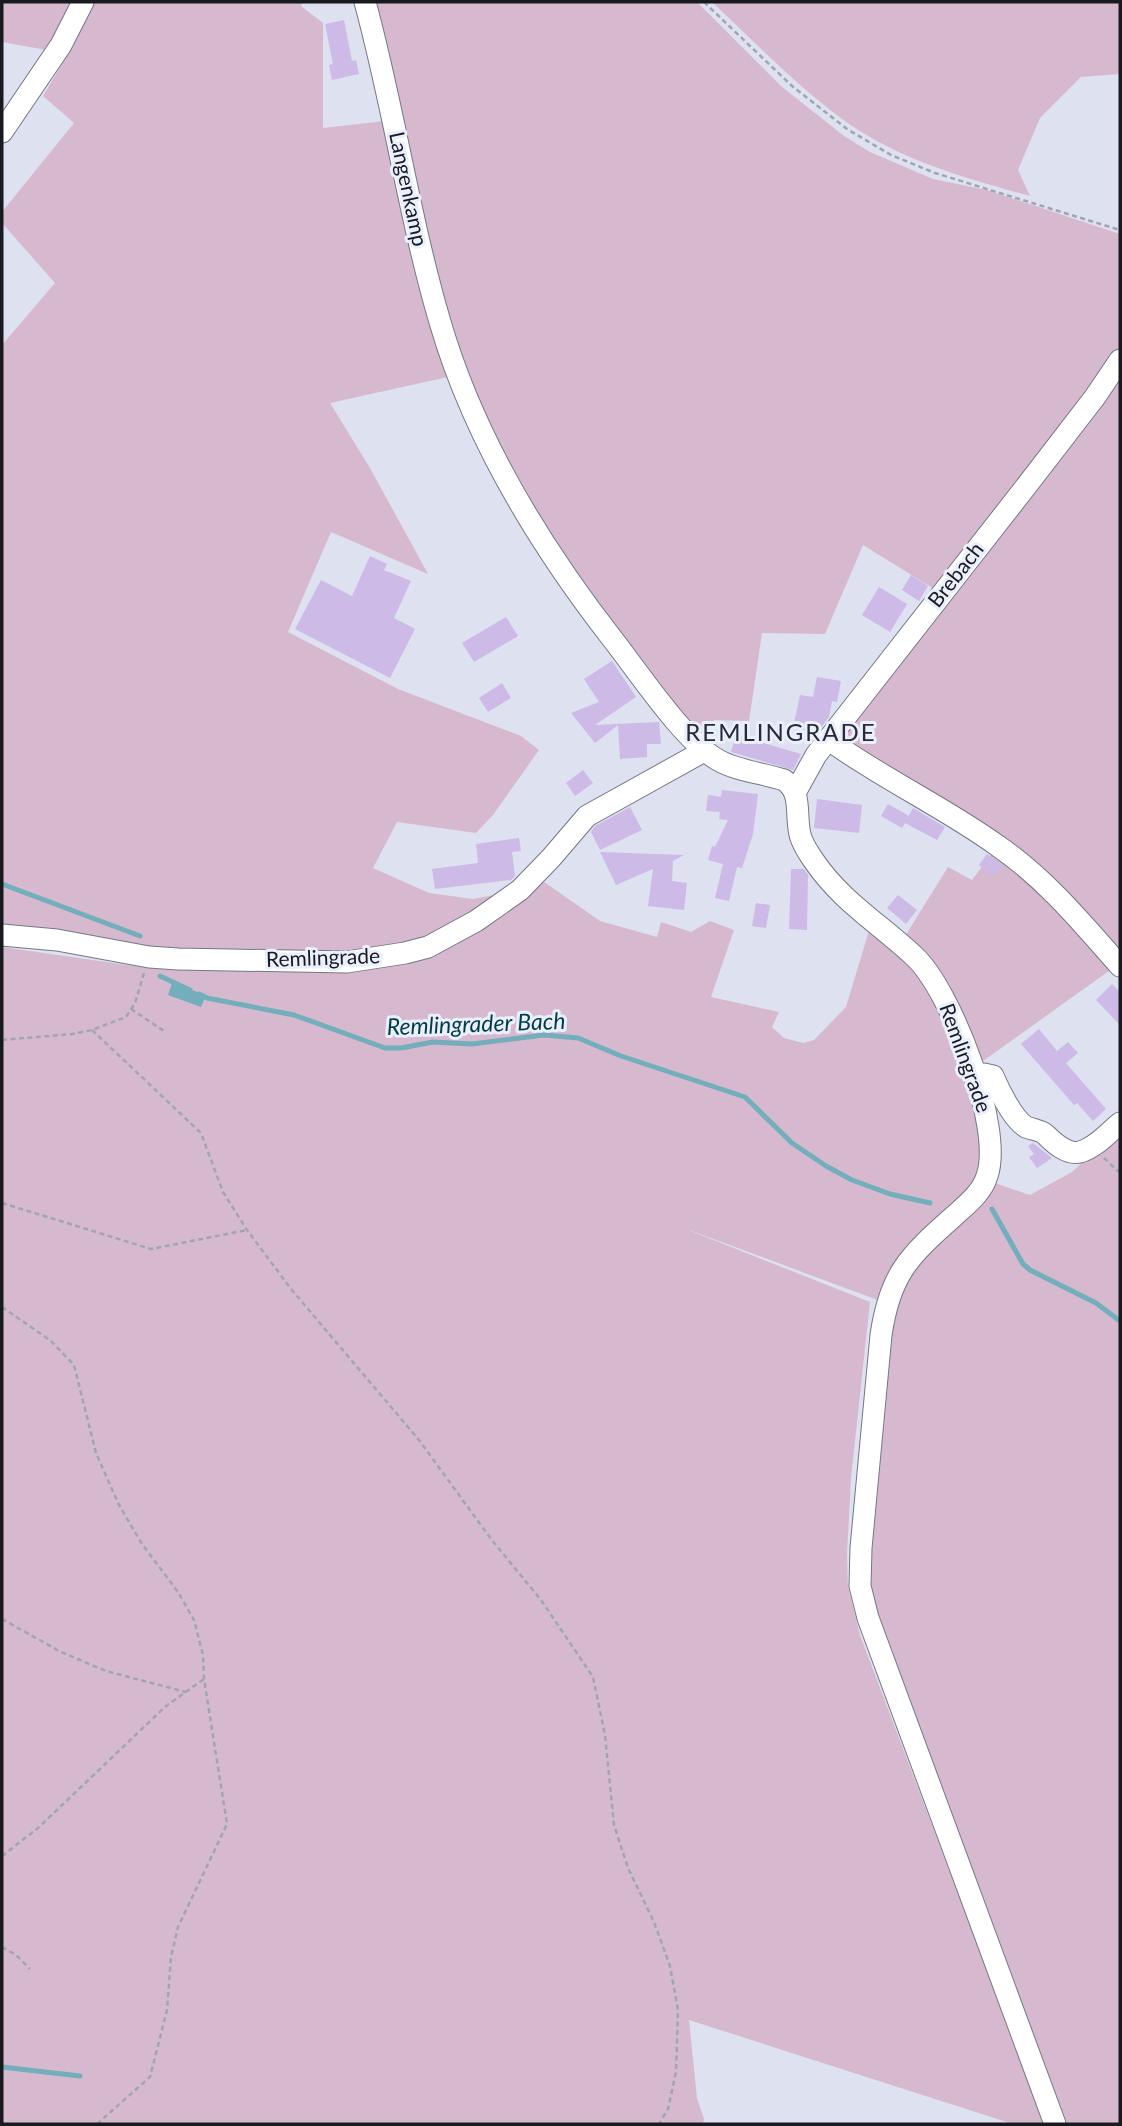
<svg xmlns="http://www.w3.org/2000/svg" width="1122" height="2126" viewBox="0 0 1122 2126" font-family="Lato,sans-serif">
<style>
.green{fill:#d7b9cf}
.water{fill:#72aebb}
.lines{fill:none;stroke-linecap:round;stroke-linejoin:round}
.stream{stroke:#72aebb;stroke-width:5}
.building{fill:#cdbae7}
.minor-casing{stroke:#747785;stroke-width:23}
.path{stroke:#a1a4b1;stroke-width:2.5;stroke-dasharray:5 3.5;stroke-linecap:butt}
.minor{stroke:#fff;stroke-width:21}
.labels{text-anchor:middle;stroke-width:6;stroke-linejoin:round;paint-order:stroke}
.street-label{font-size:21px;fill:#191a20;stroke:#eaeffe}
.water-label{font-size:23px;font-style:italic;fill:#013c45;stroke:#eaeffe}
.quarter-label{font-size:24px;letter-spacing:2px;fill:#272a35;stroke:#eaeffe}
</style>
<rect width="100%" height="100%" fill="#dde1f0"/>
<g class="green">
<polygon points="2,2 303,2 301,6 323,23 323,128 394,120 457,375 330,403 370,468 428,574 331,532 288,632 398,689 521,736 539,750 493,815 476,833 397,822 373,868 429,893 473,899 520,890 537,877 600,921 657,937 661,922 691,932 710,921 734,930 711,997 779,1012 772,1027 784,1038 803,1043 814,1040 846,1007 871,924 931,981 983,1114 983,1180 883,1302 681,1227 870,1302 851,1478 847,1554 848,1587 860,1635 1045,2124 1013,2124 689,2020 697,2098 704,2119 703,2124 2,2124 2,947 155,969 155,960 284,960 2,935 2,345 55,283 2,223 2,212 74,123 43,96 65,59 46,50 2,42"/>
<polygon points="371,2 697,2 781,86 844,136 870,152 933,179 987,190 1120,234 1120,356 939,592 863,545 825,634 762,633 749,721 714,720 703,744 593,608 509,474 464,374 432,276"/>
<path d="M712,2H1120V74L1081,77L1040,118L1018,170L1030,196C969,179 906,162 852,126C801,91 757,44 712,2Z"/>
<polygon points="1120,360 1120,961 1043,881 829,740"/>
<polygon points="997,846 1113,968 976,1066 902,941 948,867 972,880"/>
<polygon points="1120,1128 1120,2124 1055,2124 863,1602 887,1302 986,1180 1030,1195 1072,1172"/>
</g>
<polygon class="water" points="172,983 206,995 201,1007 168,995"/>
<g class="lines">
<g class="stream">
<polyline points="2,884 140,936"/>
<polyline points="160,976 190,990"/>
<polyline points="199,994 207,998 294,1015 385,1048 401,1048 433,1042 472,1044 544,1035 578,1038 621,1056 745,1097 792,1143 826,1166 852,1180 890,1194 930,1203"/>
<polyline points="992,1209 1023,1264 1030,1270 1096,1303 1120,1321"/>
<polyline points="2,2067 80,2076"/>
</g>
</g>
<g class="building">
<polygon points="344,20 352,61 356,60 359,74 332,80 329,65 333,64 325,24"/>
<polygon points="370,556 387,564 384,570 411,581 394,618 415,629 390,678 295,629 321,580 352,596"/>
<polygon points="911,575 928,586 919,601 902,590"/>
<polygon points="879,587 907,604 890,632 862,615"/>
<polygon points="506,617 518,636 474,662 462,643"/>
<polygon points="612,661 636,697 595,725 659,722 661,744 647,744 647,757 620,759 618,725 595,743 571,713 599,702 584,679"/>
<polygon points="817,677 841,681 837,702 832,701 829,717 817,733 793,728 800,695 813,697"/>
<polygon points="502,683 511,698 488,712 479,698"/>
<polygon points="736,735 801,754 793,770 738,754 731,752"/>
<polygon points="583,770 593,783 575,796 566,783"/>
<polygon points="722,790 758,794 753,834 742,868 737,867 729,901 715,898 723,864 708,860 712,846 715,847 728,820 719,819 720,812 706,811 708,795 721,797"/>
<polygon points="817,799 862,805 859,833 814,828"/>
<polygon points="888,804 909,816 902,828 881,816"/>
<polygon points="630,807 642,830 600,850 591,832 595,826"/>
<polygon points="913,808 945,827 937,840 905,823"/>
<polygon points="519,838 521,851 512,852 515,876 511,880 435,889 432,869 478,863 476,844"/>
<polygon points="600,852 684,855 673,861 672,881 687,883 684,910 648,906 653,869 616,885"/>
<polygon points="987,854 1003,866 993,877 979,865"/>
<polygon points="791,869 804,869 808,875 807,930 789,929"/>
<polygon points="898,895 917,910 906,924 887,908"/>
<polygon points="756,903 770,905 766,928 752,926"/>
<polygon points="1112,984 1120,992 1120,1025 1096,1000"/>
<polygon points="1039,1029 1057,1051 1068,1042 1078,1053 1066,1063 1106,1109 1093,1121 1077,1103 1074,1105 1021,1044"/>
<polygon points="1033,1143 1052,1158 1037,1168 1029,1157 1034,1154 1028,1146"/>
</g>
<g class="lines">
<g class="minor-casing">
<g id="minor">
<path d="M365,2C394,108 409,217 440,322C474,439 539,545 614,641C639,673 684,741 718,760C737,771 763,773 784,780C804,793 794,818 801,838C804,846 809,854 814,861C841,901 880,924 914,956C951,990 1004,1128 987,1176C982,1193 966,1205 953,1217C909,1256 890,1274 881,1335L861,1548L860,1586L868,1618L1055,2124"/>
<polyline points="2,132 61,45 83,2"/>
<path d="M829,740C883,779 944,807 998,846C1046,879 1082,923 1120,966"/>
<polyline points="795,793 816,755 1024,489 1095,397 1120,360"/>
<polyline points="2,935 57,940 149,957 178,959 347,962 405,953 428,947 476,921 520,890 551,858 587,816 704,751"/>
<path d="M974,1076L984,1074L993,1076C999,1090 1013,1119 1026,1127C1033,1130 1041,1130 1046,1135C1055,1144 1067,1155 1080,1152C1095,1148 1108,1133 1120,1123"/>
</g>
</g>
<g class="path">
<polyline points="704,2 792,86 847,129 891,155 935,173 1120,230"/>
<polyline points="131,1009 164,1031"/>
<polyline points="92,1030 201,1133 223,1192 247,1230 291,1289 419,1440 491,1539 541,1600 593,1677 605,1735 614,1825 628,1868 654,1922 670,1966 678,2010 676,2072 668,2109 659,2124"/>
<polyline points="2,1040 72,1034 92,1030 126,1017 135,1003 144,973"/>
<polyline points="1104,1158 1120,1173"/>
<polyline points="2,1203 151,1249 247,1230"/>
<polyline points="2,1307 51,1341 74,1365 96,1453 119,1505 142,1544 178,1592 194,1620 203,1655 204,1679 227,1824 178,1927 171,1957 167,2010 150,2077 97,2124"/>
<polyline points="2,1619 61,1652 106,1671 186,1692"/>
<polyline points="2,1856 38,1828 166,1706 204,1679"/>
<polyline points="2,1947 16,1955 30,1969"/>
</g>
<use href="#minor" class="minor"/>
</g>
<g class="labels">
<g class="street-label">
<text transform="translate(408 189) rotate(78)" y="7">Langenkamp</text>
<text transform="translate(956 575) rotate(-52)" y="7">Brebach</text>
<text transform="translate(323 958) rotate(-2)" y="7">Remlingrade</text>
<text transform="translate(965 1058) rotate(70)" y="7">Remlingrade</text>
</g>
<g class="water-label">
<text transform="translate(476 1024) rotate(-2)" y="8">Remlingrader Bach</text>
</g>
<g class="quarter-label">
<text x="781" y="741">REMLINGRADE</text>
</g>
</g>
<rect width="1122" height="2126" fill="none" stroke="#191a20" stroke-width="7"/>
</svg>
